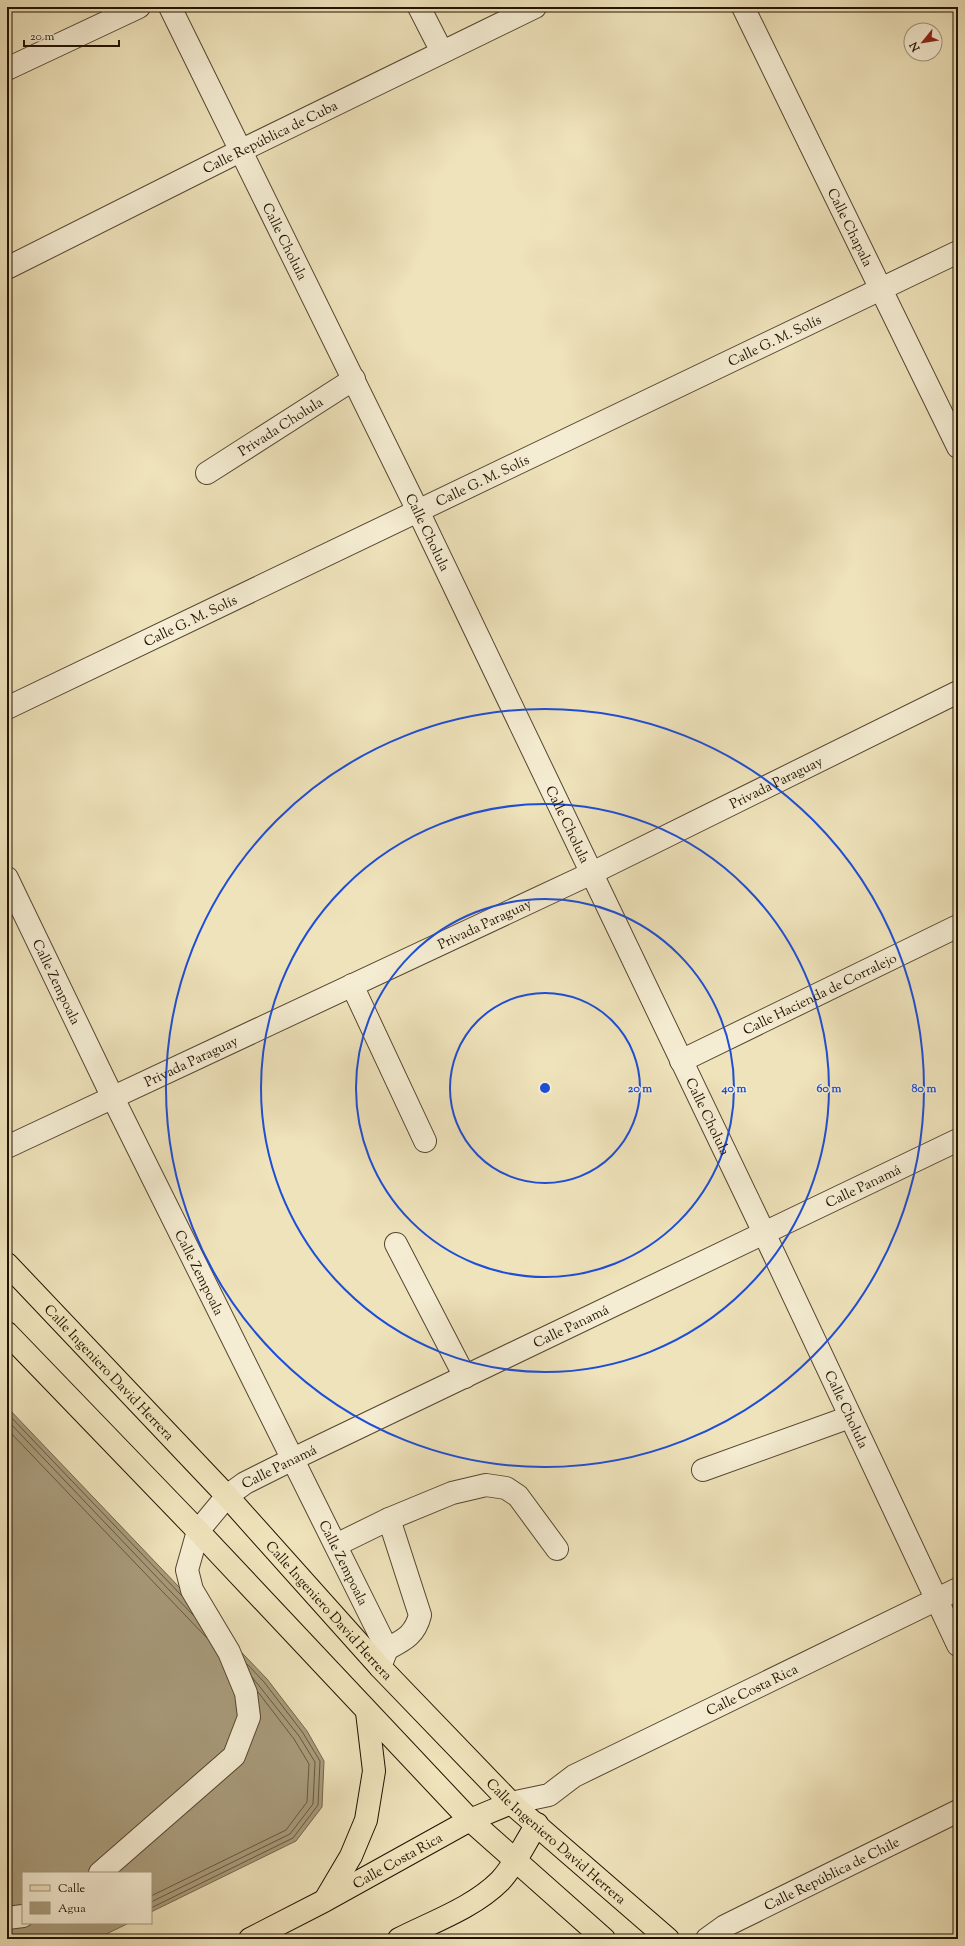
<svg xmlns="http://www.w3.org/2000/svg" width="965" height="1946" viewBox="0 0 965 1946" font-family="'Sorts Mill Goudy',serif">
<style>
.water{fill:#a99c7c;stroke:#73654b}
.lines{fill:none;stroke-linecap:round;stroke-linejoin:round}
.shore{stroke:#66573e;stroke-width:1}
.minor-casing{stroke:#554630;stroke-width:24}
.major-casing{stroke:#221201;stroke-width:24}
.minor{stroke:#f5edd3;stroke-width:22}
.major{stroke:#efe3bb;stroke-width:22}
.ring{fill:none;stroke:#1d4ed8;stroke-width:2}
.labels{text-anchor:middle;stroke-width:3;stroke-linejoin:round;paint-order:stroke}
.street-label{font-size:14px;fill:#221201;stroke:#f5edd3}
.centre{fill:#1d4ed8;stroke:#f5edd3;stroke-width:2}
.ring-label{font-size:12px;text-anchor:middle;font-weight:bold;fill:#1d4ed8;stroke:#f5edd3;stroke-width:3;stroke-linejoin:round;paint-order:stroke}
</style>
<rect width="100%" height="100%" fill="#efe3bb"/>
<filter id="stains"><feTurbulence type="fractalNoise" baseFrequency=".005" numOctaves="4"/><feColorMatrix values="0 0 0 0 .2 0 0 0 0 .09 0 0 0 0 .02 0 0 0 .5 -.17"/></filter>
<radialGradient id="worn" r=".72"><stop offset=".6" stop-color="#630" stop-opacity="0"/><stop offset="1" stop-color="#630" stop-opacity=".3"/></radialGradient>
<polygon class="water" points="7,1407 267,1679 307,1731 324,1761 322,1807 296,1841 151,1912 151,1873 23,1873 23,1923 129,1923 96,1939 7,1939"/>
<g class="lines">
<g class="shore">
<polyline points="7,1413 182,1596"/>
<polyline points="7,1420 193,1615"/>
<polyline points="7,1429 207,1638"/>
<polyline points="151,1896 286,1830 307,1802 309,1764 294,1739 258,1692"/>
<polyline points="151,1902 290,1834 313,1804 315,1762 299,1736 252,1677"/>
<polyline points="151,1908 293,1838 318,1805 320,1761 303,1733 264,1682 247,1664"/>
</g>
<g class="minor-casing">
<g id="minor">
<path id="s1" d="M170,7L418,511L756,1216L958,1645"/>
<polyline points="419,7 442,52"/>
<path id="s2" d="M743,7L958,447"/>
<polyline points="7,69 139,7"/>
<path id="s3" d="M7,268L242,150L535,7"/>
<path id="s4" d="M207,473L354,379"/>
<path id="s5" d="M7,708L958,252"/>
<path id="s6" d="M7,878L113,1098L387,1649L380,1667"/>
<polyline points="352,985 425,1141"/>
<path id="s7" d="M681,1061L958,926"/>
<path id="s8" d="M7,1147L592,873L958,692"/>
<polyline points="396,1244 465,1377"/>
<polyline points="703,1470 850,1417"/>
<polyline points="389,1519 452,1493 486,1485 506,1488 518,1496 557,1549"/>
<path d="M336,1545L389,1519L420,1615C415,1635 404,1640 387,1649"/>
<path id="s9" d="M511,1803L549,1795L574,1776L958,1589"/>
<path id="s10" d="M100,1873L234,1756L249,1717L246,1693L229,1652L192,1590L187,1570L198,1531L227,1496L245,1483L293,1459L958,1140"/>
<polyline points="7,1918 23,1916"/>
<path id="s11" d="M707,1939L725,1926L958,1811"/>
</g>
</g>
<g class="major-casing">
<g id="major">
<path id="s12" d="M7,1264L227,1496L380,1667L511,1803L668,1939"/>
<polyline points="7,1333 198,1531 470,1820 604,1939"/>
<polyline points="325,1900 351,1856 366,1820 374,1771 367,1712"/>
<path id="s13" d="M250,1939L324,1901L470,1820L511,1803"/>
<path d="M399,1939C432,1922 473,1908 500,1881C515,1865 525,1843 537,1824"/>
</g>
</g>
<use href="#minor" class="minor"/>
<use href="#major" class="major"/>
</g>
<g class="ring">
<circle cx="545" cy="1088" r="95"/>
<circle cx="545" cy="1088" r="189"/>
<circle cx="545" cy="1088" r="284"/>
<circle cx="545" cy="1088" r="379"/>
</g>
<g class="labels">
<g class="street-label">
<text dy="5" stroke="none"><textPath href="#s3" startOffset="294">Calle República de Cuba</textPath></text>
<text dy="5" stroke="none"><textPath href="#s2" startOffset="245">Calle Chapala</textPath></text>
<text dy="5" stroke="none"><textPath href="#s1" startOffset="261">Calle Cholula</textPath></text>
<text dy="5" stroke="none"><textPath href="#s5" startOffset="851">Calle G. M. Solís</textPath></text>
<text dy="5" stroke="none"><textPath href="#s4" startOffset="87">Privada Cholula</textPath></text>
<text dy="5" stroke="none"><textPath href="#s5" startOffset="527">Calle G. M. Solís</textPath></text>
<text dy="5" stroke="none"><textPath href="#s1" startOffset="585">Calle Cholula</textPath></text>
<text dy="5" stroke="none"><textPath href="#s5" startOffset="203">Calle G. M. Solís</textPath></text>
<text dy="5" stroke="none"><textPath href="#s8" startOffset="851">Privada Paraguay</textPath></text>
<text dy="5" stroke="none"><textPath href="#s1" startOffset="909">Calle Cholula</textPath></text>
<text dy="5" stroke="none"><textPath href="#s8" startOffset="527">Privada Paraguay</textPath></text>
<text dy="5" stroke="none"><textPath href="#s6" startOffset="115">Calle Zempoala</textPath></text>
<text dy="5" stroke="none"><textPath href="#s7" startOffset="154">Calle Hacienda de Corralejo</textPath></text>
<text dy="5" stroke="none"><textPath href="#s8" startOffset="203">Privada Paraguay</textPath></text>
<text dy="5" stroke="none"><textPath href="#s1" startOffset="1233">Calle Cholula</textPath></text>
<text dy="5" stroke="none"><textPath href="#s10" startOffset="1175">Calle Panamá</textPath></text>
<text dy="5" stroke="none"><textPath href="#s6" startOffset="439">Calle Zempoala</textPath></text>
<text dy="5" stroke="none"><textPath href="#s10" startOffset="851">Calle Panamá</textPath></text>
<text dy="5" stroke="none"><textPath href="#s12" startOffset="149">Calle Ingeniero David Herrera</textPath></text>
<text dy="5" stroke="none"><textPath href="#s1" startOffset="1557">Calle Cholula</textPath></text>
<text dy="5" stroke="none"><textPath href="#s10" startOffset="527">Calle Panamá</textPath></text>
<text dy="5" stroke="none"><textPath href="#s6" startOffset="763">Calle Zempoala</textPath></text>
<text dy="5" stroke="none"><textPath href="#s12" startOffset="473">Calle Ingeniero David Herrera</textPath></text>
<text dy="5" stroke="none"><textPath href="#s9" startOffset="268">Calle Costa Rica</textPath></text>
<text dy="5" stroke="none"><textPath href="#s12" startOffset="797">Calle Ingeniero David Herrera</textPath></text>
<text dy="5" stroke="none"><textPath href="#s13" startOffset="167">Calle Costa Rica</textPath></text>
<text dy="5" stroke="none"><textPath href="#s11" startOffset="141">Calle República de Chile</textPath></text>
</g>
</g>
<circle cx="545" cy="1088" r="6" class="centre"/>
<g class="ring-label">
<text x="640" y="1092">20 m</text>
<text x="734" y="1092">40 m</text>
<text x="829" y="1092">60 m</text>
<text x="924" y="1092">80 m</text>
</g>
<rect width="965" height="1946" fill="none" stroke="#efe3bb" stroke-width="24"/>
<rect x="8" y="8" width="949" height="1930" fill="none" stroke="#221201" stroke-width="2"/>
<rect x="12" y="12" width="941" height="1922" fill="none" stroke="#221201"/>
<rect x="22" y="1872" width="130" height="52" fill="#f5edd3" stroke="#a1957f"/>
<rect x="30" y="1885" width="20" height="6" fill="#efe3bb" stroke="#a1957f"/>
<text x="58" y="1892" font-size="12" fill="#221201">Calle</text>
<rect x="30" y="1902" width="20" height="12" fill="#a99c7c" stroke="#a1957f"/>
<text x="58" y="1912" font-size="12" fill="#221201">Agua</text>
<g transform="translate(923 42) rotate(240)"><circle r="19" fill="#f5edd3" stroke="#a1957f"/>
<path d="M0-3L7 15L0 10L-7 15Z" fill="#8f2418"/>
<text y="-6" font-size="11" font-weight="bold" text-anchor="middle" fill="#221201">N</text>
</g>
<path d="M24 40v6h95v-6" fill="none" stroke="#221201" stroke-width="2"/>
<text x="30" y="40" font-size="12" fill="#221201" stroke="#f5edd3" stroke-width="3" paint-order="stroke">20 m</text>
<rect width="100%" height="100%" filter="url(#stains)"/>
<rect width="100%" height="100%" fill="url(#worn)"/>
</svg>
